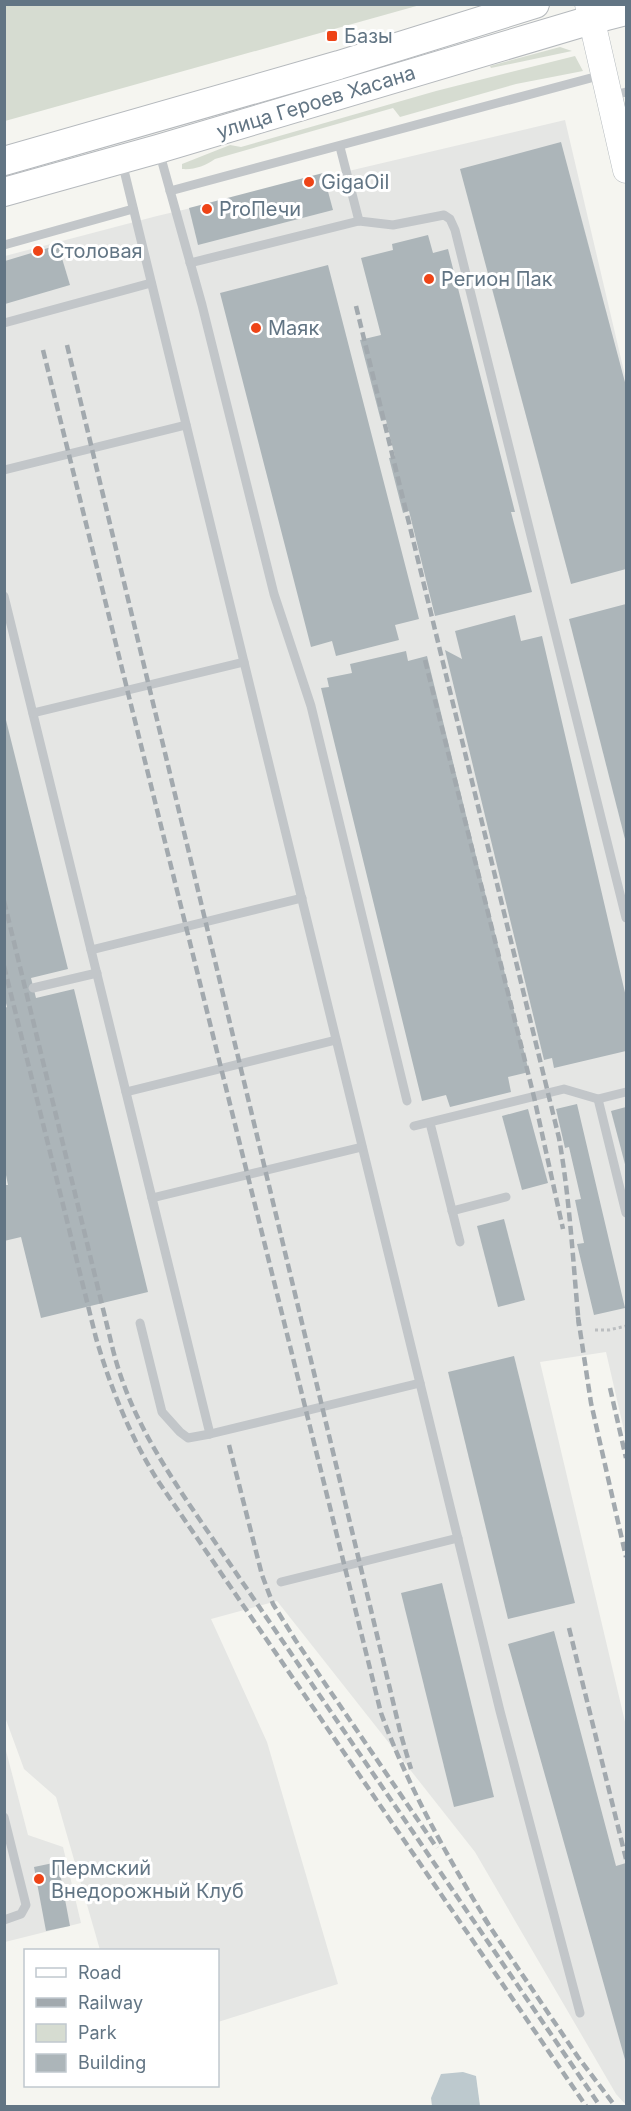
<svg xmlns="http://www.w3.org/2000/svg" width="631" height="2111" viewBox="0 0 631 2111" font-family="Inter,sans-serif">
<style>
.built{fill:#e5e6e4}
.green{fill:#d6dcd1}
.water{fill:#bdc9ce}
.building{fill:#acb5b9}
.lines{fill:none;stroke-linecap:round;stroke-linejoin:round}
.secondary-casing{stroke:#b4babe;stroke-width:27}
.primary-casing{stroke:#b5b9bd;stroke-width:30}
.path{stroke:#bbbec0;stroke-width:3;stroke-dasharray:3 3;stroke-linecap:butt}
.lane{stroke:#c2c6c9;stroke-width:9}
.secondary{stroke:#fff;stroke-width:26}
.primary{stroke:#fff;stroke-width:28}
.rail{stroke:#a2a9ae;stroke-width:4.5;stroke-dasharray:9 4.5;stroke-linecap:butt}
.poi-dot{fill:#ee4417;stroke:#fff;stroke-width:2}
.labels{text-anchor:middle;stroke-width:6;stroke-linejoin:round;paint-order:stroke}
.poi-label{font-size:20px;fill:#627584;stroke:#fff;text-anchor:start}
.street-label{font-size:20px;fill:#627584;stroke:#fff}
</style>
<rect width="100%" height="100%" fill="#f5f5f0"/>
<g class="built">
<polygon points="565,120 626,380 626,1439 606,1352 540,1362 626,1726 626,2105 616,2094 475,1852 277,1601 211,1619 267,1742 338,1984 218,2022 218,1950 100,1950 56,1797 24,1769 5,1717 5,256 157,216"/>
<polygon points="4,1743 28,1835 63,1847 81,1923 5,1942"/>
</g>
<g class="green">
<polygon points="5,4 420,4 420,5 5,121"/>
<polygon points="560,47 572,51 491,68 490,66"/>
<path d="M575,56L583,71L516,84L400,117L393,108L215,159C205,166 194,170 182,169V164L230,145L241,147L436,91Z"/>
</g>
<polygon class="water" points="463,2072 476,2076 480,2106 432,2106 431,2098 441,2074"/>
<g class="building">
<polygon points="561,142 626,386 626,569 571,584 460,169"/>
<polygon points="323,173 333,210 198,245 189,208"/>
<polygon points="428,235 433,253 448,249 515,512 511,512 532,592 435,616 409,511 403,513 389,458 395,457 386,420 381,421 360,340 381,335 361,258 393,250 392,244"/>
<polygon points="58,245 70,285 5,304 5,261"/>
<polygon points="328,265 419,619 395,625 399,640 336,656 332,641 311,647 220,293"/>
<polygon points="626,604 626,843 569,619"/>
<polygon points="515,615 521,641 542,636 626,997 626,1051 554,1068 552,1058 544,1060 445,650 462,659 455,631"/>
<polygon points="406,651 408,661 427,656 529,1072 508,1077 511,1092 450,1107 446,1095 422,1101 321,688 329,687 327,678 352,673 350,664"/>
<polygon points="4,712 68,969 31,978 36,998 74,989 148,1292 41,1318 21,1237 4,1241 4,1185 8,1185 5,1170 5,1008 7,1007 4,995"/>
<polygon points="577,1104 625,1308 594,1315 577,1244 584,1243 575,1200 581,1199 569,1147 565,1148 556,1109"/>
<polygon points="626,1107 626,1168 611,1111"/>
<polygon points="528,1109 548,1183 522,1190 502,1116"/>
<polygon points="504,1219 525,1300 498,1307 477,1226"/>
<polygon points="514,1356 575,1603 508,1619 448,1372"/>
<polygon points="442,1583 494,1797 454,1807 401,1593"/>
<polygon points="554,1631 616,1866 626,1863 626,2063 508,1644"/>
<polygon points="58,1862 70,1926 46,1931 34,1867"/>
</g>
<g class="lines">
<g class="secondary-casing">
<polyline id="secondary" points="588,4 626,170"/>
</g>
<g class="primary-casing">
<g id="primary">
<polyline points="4,161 339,65 535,4"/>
<polyline points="4,192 158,149 591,20 626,11"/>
</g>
</g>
<polyline class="path" points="595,1330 609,1330 626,1326"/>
<g class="lane">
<polyline points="611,96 626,92"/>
<polyline points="340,147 359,221"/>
<polyline points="159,151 202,305 274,594 311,706 407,1101"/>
<polyline points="122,162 500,1711 580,2013"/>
<polyline points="170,191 602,75"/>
<polyline points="4,245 133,209"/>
<polyline points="190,263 359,221 393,225 444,215 450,219 455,230 626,918"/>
<polyline points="4,323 151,283"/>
<polyline points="4,470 186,425"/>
<polyline points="4,596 210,1434 420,1383"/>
<polyline points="33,713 244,662"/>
<polyline points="91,950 302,898"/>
<polyline points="33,988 97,973"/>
<polyline points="126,1092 336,1040"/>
<polyline points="598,1099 626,1213"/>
<polyline points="430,1123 460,1242"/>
<polyline points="414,1126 564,1089 598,1099 626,1092"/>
<polyline points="152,1198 362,1147"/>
<polyline points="452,1211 506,1197"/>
<polyline points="140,1323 162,1412 180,1432 188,1438 210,1434"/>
<polyline points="281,1582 458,1538"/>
<polyline points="4,1817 26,1905 21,1914 4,1920"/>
</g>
<use href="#secondary" class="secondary"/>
<use href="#primary" class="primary"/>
<g class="rail">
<path d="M356,306L559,1138C570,1200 573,1263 579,1326"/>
<polyline points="67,345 401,1735 411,1769"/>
<path d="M43,350L381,1713C408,1787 448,1858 489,1925"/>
<polyline points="425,660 534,1097 563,1229"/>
<path d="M4,901L113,1350C128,1409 156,1454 189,1504L600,2106"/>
<path d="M4,966L96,1338C111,1389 130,1436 158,1481L586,2106"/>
<polyline points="578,1317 591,1403 626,1557"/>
<polyline points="610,1388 626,1458"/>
<polyline points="229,1445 262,1575 273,1604 296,1641 437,1848"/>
<polyline points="569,1628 626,1859"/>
<polyline points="484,1918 578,2057 615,2106"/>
</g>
</g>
<g class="poi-dot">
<rect x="326" y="30" width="12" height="12" rx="3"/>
<circle cx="309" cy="182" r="6"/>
<circle cx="207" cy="209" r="6"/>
<circle cx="38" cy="251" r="6"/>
<circle cx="429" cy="279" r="6"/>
<circle cx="256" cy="328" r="6"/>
<circle cx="39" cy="1879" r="6"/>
</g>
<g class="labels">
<g class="poi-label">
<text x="344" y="43">Базы</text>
<text x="321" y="189">GigaOil</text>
<text x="219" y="216">ProПечи</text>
<text x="50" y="258">Столовая</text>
<text x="441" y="286">Регион Пак</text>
<text x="268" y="335">Маяк</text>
<text x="51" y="1875">Пермский<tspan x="51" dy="23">Внедорожный Клуб</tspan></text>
</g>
<g class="street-label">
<text transform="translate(316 102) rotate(-17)" y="7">улица Героев Хасана</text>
</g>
</g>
<rect width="631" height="2111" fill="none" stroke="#627584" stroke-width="12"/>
<rect x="24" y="1949" width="195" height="138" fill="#ffffff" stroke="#c0c8ce" stroke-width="1.5"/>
<rect x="36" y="1968" width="30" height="9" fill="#ffffff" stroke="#c0c8ce" stroke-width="1.5"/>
<text x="78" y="1979" font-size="18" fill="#627584">Road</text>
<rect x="36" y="1998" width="30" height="9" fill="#a2a9ae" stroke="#c0c8ce" stroke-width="1.5"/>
<text x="78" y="2009" font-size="18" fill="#627584">Railway</text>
<rect x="36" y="2024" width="30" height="18" fill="#d6dcd1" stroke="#c0c8ce" stroke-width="1.5"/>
<text x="78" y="2039" font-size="18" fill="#627584">Park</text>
<rect x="36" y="2054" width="30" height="18" fill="#acb5b9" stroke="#c0c8ce" stroke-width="1.5"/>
<text x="78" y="2069" font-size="18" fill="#627584">Building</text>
</svg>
